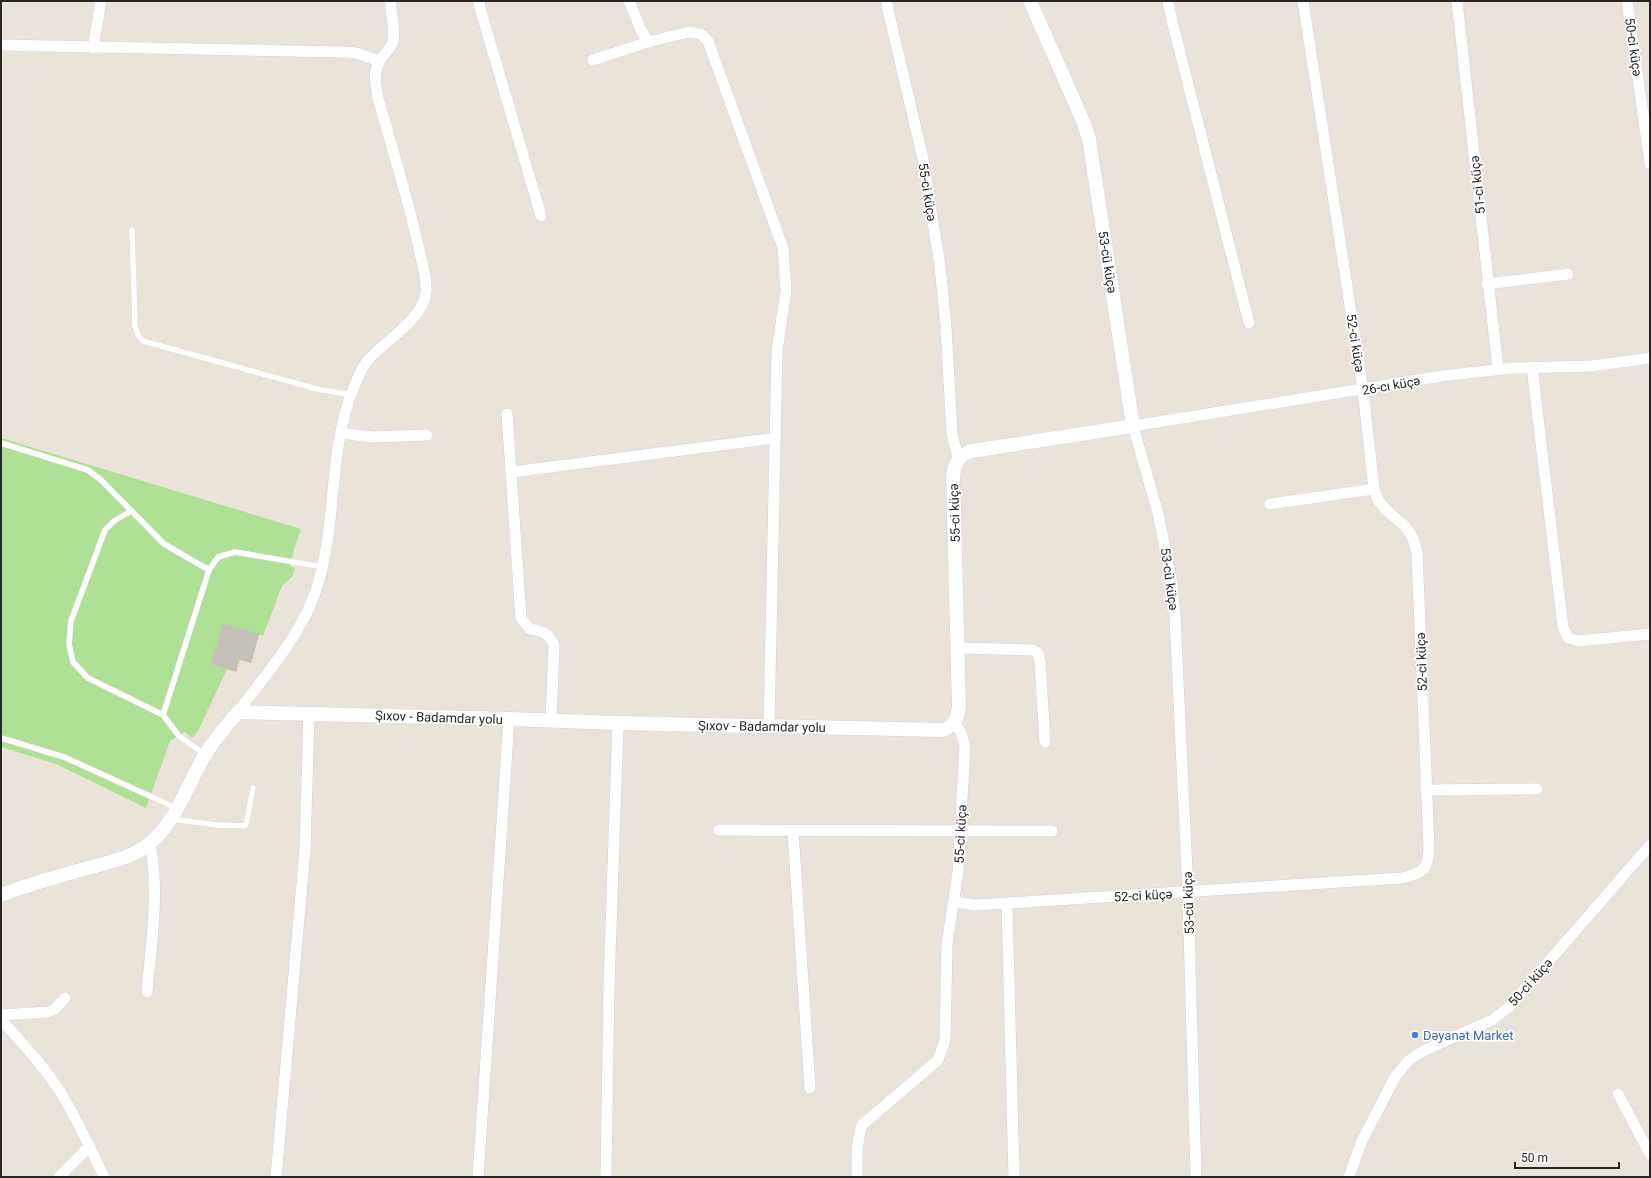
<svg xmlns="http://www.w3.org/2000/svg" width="1651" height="1178" viewBox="0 0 1651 1178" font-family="Roboto,sans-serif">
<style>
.green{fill:#aee195}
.building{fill:#c5c0b8}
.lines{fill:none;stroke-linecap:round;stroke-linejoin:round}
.service-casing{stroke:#ced1e1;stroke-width:6}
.minor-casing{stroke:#ced1e1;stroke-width:12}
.tertiary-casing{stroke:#ced1e1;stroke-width:15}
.service{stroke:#fff;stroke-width:5.5}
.minor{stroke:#fff;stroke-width:11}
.tertiary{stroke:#fff;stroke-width:14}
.shop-dot{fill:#3f7fe0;stroke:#fff;stroke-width:1.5}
.labels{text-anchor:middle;stroke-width:3.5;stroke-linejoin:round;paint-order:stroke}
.street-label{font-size:13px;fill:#272727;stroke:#fff}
.shop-label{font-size:13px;fill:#366cbe;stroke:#fff;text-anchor:start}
</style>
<rect width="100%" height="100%" fill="#eae3d9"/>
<polygon class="green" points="1,438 301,529 294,549 290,566 295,568 292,577 282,586 263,636 259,634 251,663 240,660 236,672 227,669 198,731 192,738 185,732 170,741 146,808 56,764 1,747"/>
<polygon class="building" points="222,624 259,634 251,663 239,659 236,672 211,664"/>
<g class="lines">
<g class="service-casing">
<g id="service">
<polyline points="132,230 135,326 138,335 143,341 317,389 351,395"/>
<polyline points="1,443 88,470 101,480 164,544 209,570"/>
<polyline points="131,511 114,521 105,530 71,621 69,644 73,662 88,678 163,715"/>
<polyline points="1,738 64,757 176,808"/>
<polyline points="204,754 179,736 163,715 209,570 218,557 235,552 323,567"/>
<polyline points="171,819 217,825 245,826 247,821 253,788"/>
</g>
</g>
<g class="minor-casing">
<g id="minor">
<polyline points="478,1 541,216"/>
<polyline points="629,1 640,28 648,42 689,32 701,34 708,41 783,248 786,291 777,351 769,726"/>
<polyline points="886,1 923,159 940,266 946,327 952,434 958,458"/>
<polyline points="1168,1 1172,21 1249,323"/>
<polyline points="1457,1 1498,369"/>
<polyline points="1627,1 1650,164"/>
<polyline points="1,45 344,52 356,53 379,61"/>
<polyline points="93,48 101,1"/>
<polyline points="593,60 648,42"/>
<polyline points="1487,284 1568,274"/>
<polyline points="1532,367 1563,627 1568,638 1579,641 1650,634"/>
<path d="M507,414L521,618L530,629C543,632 548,632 554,645L551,720"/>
<polyline points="341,433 372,437 427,435"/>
<polyline points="512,472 775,438"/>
<polyline points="1270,504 1374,489"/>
<polyline points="957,648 1033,650 1038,653 1040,662 1045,742"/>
<path d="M238,712C265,675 298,639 314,596C339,529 326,454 354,387C358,378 361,368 368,360C384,342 425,317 426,292C427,278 422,263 419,249C408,198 392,148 378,98C376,87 373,73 379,62C383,54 390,51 393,41C396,28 390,15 391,1"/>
<polyline points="1426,790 1537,789"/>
<polyline points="719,830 1052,831"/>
<polyline points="793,831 810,1088"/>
<path d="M954,902L976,905L1402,878C1423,873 1428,870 1429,848L1417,552L1412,536L1405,526L1385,509L1378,500L1374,489L1363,390L1303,1"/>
<polyline points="1007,904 1014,1177"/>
<path d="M147,992C151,944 160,891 150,844"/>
<polyline points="1,1015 48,1012 55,1009 65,998"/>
<path d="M1,1020C22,1042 44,1066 61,1093C77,1120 91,1149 104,1177"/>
<polyline points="1618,1094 1650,1154"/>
<polyline points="59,1177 90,1146"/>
<polyline points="276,1177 305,850 309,713"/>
<polyline points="478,1177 509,719"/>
<polyline points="606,1177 609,984 618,723"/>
<path d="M857,1177C857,1159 856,1143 862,1125L938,1060L945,1040L947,944L958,872L965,746L961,733L955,723"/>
<polyline points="1196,1177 1188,893 1175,616 1172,584 1158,513 1133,426 1442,376 1512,368 1592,366 1650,358"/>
<polyline points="1349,1177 1361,1143 1395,1077 1408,1061 1423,1051 1492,1020 1509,1007 1650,845"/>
</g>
</g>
<g class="tertiary-casing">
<path id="tertiary" d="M1,895C29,884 59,876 88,868C109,862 133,858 150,843C177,821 187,784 205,755C214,740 226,726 238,712L509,719L618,723L943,730C955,725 957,720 959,707L953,476C955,463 958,455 972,451L1133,426L1089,139L1083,121L1030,1"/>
</g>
<use href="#service" class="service"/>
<use href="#minor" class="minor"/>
<use href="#tertiary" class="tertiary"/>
</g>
<circle class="shop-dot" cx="1415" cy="1035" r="4"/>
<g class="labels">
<g class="street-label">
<text transform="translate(1634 47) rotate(82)" y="5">50-ci küçə</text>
<text transform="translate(1477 185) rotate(-96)" y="5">51-ci küçə</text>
<text transform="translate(928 192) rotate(81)" y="5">55-ci küçə</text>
<text transform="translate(1108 262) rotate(81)" y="5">53-cü küçə</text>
<text transform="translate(1356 343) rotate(81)" y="5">52-ci küçə</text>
<text transform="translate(1391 385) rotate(-10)" y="5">26-cı küçə</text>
<text transform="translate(954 513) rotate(-92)" y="5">55-ci küçə</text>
<text transform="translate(1170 579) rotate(82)" y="5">53-cü küçə</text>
<text transform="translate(1421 662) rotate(-92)" y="5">52-ci küçə</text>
<text transform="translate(439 717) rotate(2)" y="5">Şıxov - Badamdar yolu</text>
<text transform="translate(762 726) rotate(1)" y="5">Şıxov - Badamdar yolu</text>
<text transform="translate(960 834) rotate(-87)" y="5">55-ci küçə</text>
<text transform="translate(1143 895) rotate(-3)" y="5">52-ci küçə</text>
<text transform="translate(1188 903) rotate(-92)" y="5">53-cü küçə</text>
<text transform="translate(1530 982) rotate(-48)" y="5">50-ci küçə</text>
</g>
<g class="shop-label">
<text x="1423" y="1040">Dəyanət Market</text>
</g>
</g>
<rect width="1651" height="1178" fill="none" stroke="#272727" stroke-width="4"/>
<path d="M1515 1162v6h104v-6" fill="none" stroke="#272727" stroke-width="2"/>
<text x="1521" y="1162" font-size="12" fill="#272727" stroke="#ffffff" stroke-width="3" paint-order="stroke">50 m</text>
</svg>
